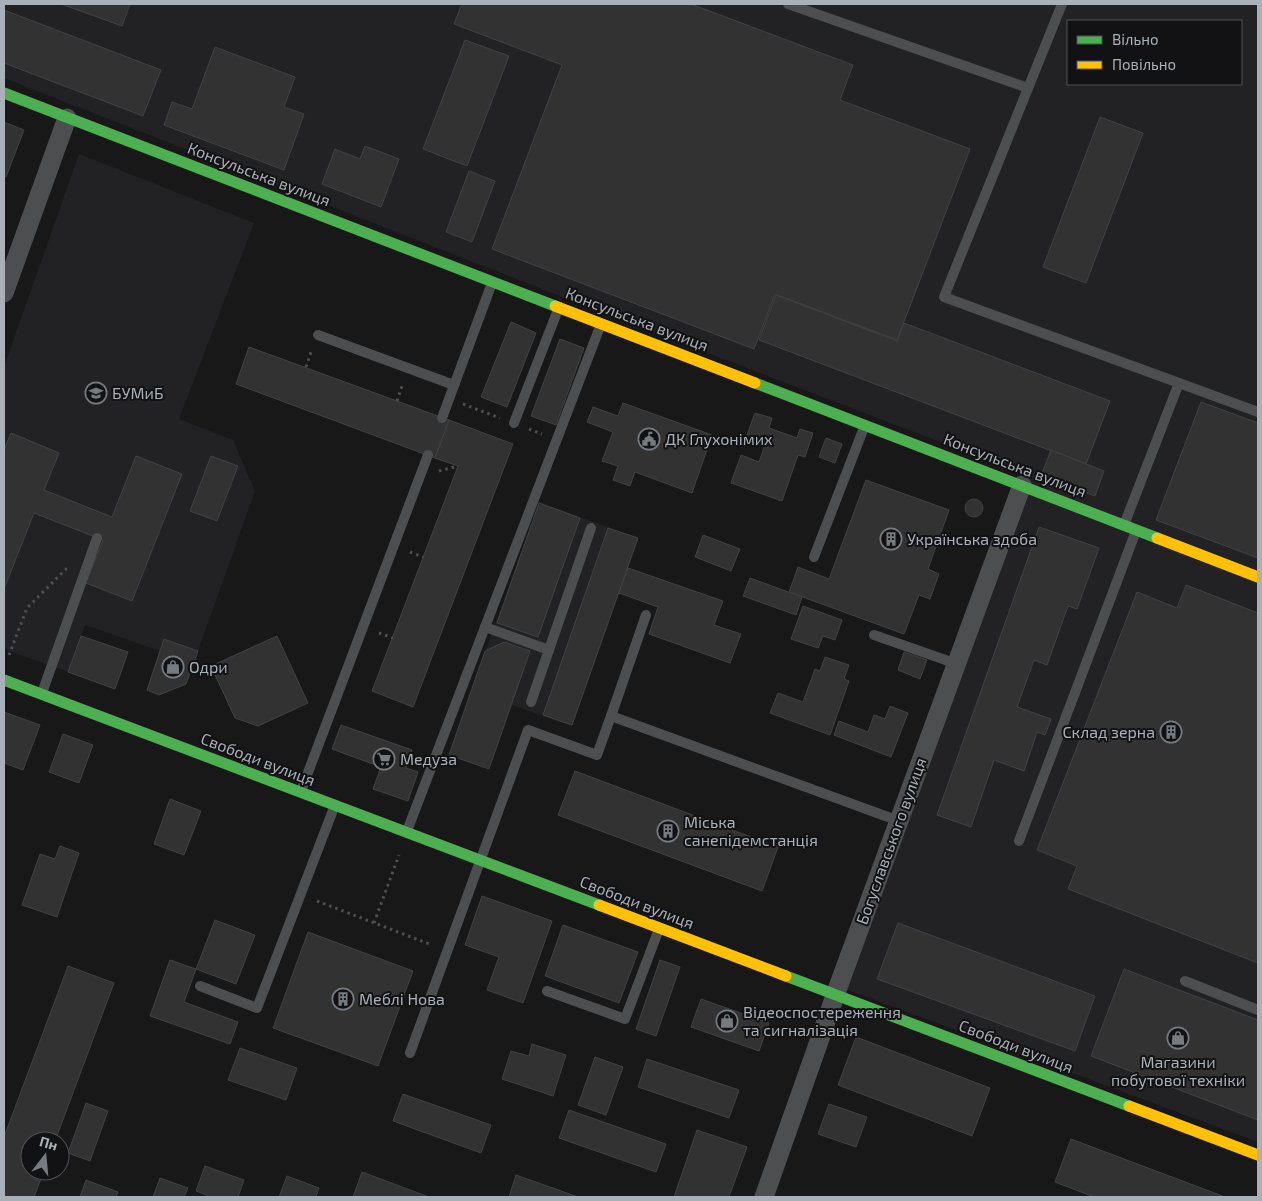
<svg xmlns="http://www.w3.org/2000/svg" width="1262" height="1201" viewBox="0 0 1262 1201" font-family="'Exo 2',sans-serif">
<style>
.built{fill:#222224;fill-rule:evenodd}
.building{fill:#323233;stroke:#404244}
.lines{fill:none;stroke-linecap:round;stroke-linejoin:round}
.path{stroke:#4e4f52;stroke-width:3;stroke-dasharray:2.5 4;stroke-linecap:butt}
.lane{stroke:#4c4e50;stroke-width:10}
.street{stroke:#4c4e50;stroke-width:19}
.fast{stroke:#4caf50;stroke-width:11}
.slow{stroke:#ffc107;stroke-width:11}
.labels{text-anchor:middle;stroke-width:4;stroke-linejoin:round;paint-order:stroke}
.street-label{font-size:16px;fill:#a9b0b8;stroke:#121214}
.poi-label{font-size:16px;fill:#a9b0b8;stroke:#121214;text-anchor:start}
</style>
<rect width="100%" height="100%" fill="#181818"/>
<g class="built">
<path d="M4,4H1258V1142L845,989L1032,477L616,318L4,78ZM1068,21H1241V84H1068Z"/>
<polygon points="79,154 254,223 179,419 233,440 255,491 198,651 165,639 160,651 85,625 68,672 4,649 4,367"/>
<polygon points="539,502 638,538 572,726 512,705 489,769 448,755"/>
</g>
<g class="building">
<polygon points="61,4 130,4 122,26"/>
<polygon points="462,4 691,4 853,65 840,100 970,149 897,340 775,294 754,349 492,249 562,65 454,24"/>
<polygon points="4,10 161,70 143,116 4,63"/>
<polygon points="465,40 509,56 467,166 423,149"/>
<polygon points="215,47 295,77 284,107 304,114 284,170 164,125 172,102 192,109"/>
<polygon points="1100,117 1143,133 1086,283 1043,267"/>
<polygon points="4,122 24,130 6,177 4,176"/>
<polygon points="365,146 399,159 381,207 322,184 335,149 360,159"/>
<polygon points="469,171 495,181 472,242 446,232"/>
<polygon points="776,295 897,341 904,323 1110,401 1086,464 759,340"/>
<polygon points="511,322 536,333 507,407 481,397"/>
<polygon points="560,339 584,348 556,425 531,416"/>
<polygon points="249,347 449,420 435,458 236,384"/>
<polygon points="1201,402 1258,423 1258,558 1156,520"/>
<polygon points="623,403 712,435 692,493 635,472 630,486 613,480 618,466 602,461 613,432 587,422 593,407 618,416"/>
<polygon points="755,413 772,418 769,428 797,438 800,429 813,433 805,457 798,455 782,501 731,483 741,455 759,462 765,445 746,438"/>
<polygon points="449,420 513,444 413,707 372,691 458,466 435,458"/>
<polygon points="11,433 59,453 44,490 112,517 136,456 182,474 132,601 86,583 103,540 34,513 4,589 4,450"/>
<polygon points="826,438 842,444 835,463 819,457"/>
<polygon points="1051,450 1104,471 1095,496 1041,476"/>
<polygon points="211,456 238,466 217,521 190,511"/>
<polygon points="866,480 949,510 928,569 939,574 930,599 919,595 904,634 789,592 798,567 829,579"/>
<circle cx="974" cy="508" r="9"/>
<polygon points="539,503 580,518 538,637 497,623"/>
<polygon points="1039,527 1099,548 1077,609 1068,606 1047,665 1034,660 1017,707 1051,719 1045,735 1037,732 1024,771 994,760 971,827 937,815"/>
<polygon points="608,528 638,538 572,725 543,715"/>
<polygon points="703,535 740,549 731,571 695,557"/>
<polygon points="628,568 723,601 714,625 741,634 730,663 649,634 658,607 619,593"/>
<polygon points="750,578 802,597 796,615 743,596"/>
<polygon points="1186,585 1258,613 1258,963 1068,889 1077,866 1037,850 1137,592 1177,608"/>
<polygon points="803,606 842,620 835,640 823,636 818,648 791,639"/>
<polygon points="81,636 128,652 115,689 68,672"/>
<polygon points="277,636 308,703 258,726 235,718 211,666"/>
<polygon points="164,639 198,651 186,684 159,695 147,690"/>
<polygon points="504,642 530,651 489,769 449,755 485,651"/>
<polygon points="904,652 927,660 920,679 898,670"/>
<polygon points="825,657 849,665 844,679 849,681 830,735 770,713 778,693 803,702 815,669 820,671"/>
<polygon points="890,706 908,713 891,757 834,735 839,721 868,732 874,715 885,719"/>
<polygon points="4,712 40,725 23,770 4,763"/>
<polygon points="341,725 412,750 406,768 418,772 408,801 373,789 381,767 332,749"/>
<polygon points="63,734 93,745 79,783 49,772"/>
<polygon points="575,771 778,847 762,891 558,815"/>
<polygon points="170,799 201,811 184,855 154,844"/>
<polygon points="60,846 79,853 57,917 22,905 40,854 55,859"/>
<polygon points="482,896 552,921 523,1003 487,990 499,957 465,945"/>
<polygon points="215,920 255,935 236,984 196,969"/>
<polygon points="898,923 1095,996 1075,1051 877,979"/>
<polygon points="563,925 638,952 619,1003 545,976"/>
<polygon points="308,932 413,971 378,1066 273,1028"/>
<polygon points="170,960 196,969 184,1002 238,1022 230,1044 150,1016"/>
<polygon points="660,960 680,967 656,1036 636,1029"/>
<polygon points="68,966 114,983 55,1141 30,1141 30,1171 44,1171 34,1197 4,1197 4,1137"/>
<polygon points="1124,969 1258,1020 1258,1120 1091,1056"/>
<polygon points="701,999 769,1023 759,1051 691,1027"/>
<polygon points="856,1037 990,1088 972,1136 838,1085"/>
<polygon points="532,1044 566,1055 553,1096 502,1079 511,1051 529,1056"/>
<polygon points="240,1048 297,1068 286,1100 228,1080"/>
<polygon points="595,1057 623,1067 606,1115 578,1105"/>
<polygon points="647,1059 739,1090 729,1118 638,1087"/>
<polygon points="403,1094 491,1125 481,1153 393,1121"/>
<polygon points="86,1103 108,1111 90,1161 68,1153"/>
<polygon points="829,1104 867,1117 856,1147 818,1134"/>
<polygon points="569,1110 666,1144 656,1172 559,1138"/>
<polygon points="697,1130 747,1147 729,1197 674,1197"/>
<polygon points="1071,1139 1225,1197 1094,1197 1055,1182"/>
<polygon points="205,1166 244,1180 238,1197 211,1197 196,1191"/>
<polygon points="362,1172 429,1197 353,1197"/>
<polygon points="516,1175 578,1197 509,1197"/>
<polygon points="287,1176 319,1188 316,1197 279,1197"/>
<polygon points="160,1178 188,1188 184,1197 153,1197"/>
<polygon points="86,1180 118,1192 116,1197 80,1197"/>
</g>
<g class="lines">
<g class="path">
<polyline points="306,367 312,349"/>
<polyline points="397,401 403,383"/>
<polyline points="463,404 500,418"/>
<polyline points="529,429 542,434"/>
<polyline points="439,471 458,466"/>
<polyline points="410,552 423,557"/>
<polyline points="379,633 393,638"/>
<polyline points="9,655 27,608 68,567"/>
<polyline points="317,901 432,945"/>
<polyline points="374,923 399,855"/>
</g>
<g class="lane">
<polyline points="788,4 1028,88"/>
<polyline points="1062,4 944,297 1179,383 1124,525"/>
<polyline points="318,335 454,385"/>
<polyline points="1179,383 1258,412"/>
<polyline points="442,418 492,283"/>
<polyline points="514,423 559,307"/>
<polyline points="814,557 865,425"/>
<polyline points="485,627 549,650"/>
<polyline points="874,635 957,664"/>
<polyline points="42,693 97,538"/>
<polyline points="531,702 591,528"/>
<polyline points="611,716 646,615"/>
<polyline points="301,791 428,455"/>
<polyline points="407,831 601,324"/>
<polyline points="1019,841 1136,531"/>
<polyline points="1185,981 1258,1010"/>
<polyline points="200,986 257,1008 335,805"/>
<polyline points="547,991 625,1019 659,929"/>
<polyline points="410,1053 528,730 597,755 611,716 899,821"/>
</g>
<g class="street">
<polyline points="4,293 67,118"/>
<polyline points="764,1197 841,979 1022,485"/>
</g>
<g class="fast">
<polyline points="4,93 555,306"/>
<polyline points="755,383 1157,538"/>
<polyline points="4,680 599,905"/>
<polyline points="786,976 1129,1106"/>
</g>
<g class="slow">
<polyline points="555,306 755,383"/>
<polyline points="1157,538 1258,577"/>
<polyline points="599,905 786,976"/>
<polyline points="1129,1106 1258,1155"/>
</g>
</g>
<defs>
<g id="university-ring" transform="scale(1.125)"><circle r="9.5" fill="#121214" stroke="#767b80" stroke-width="1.5"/><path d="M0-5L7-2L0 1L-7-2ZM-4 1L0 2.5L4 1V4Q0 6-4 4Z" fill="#767b80"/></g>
<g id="civic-ring" transform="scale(1.125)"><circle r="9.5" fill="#121214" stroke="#767b80" stroke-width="1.5"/><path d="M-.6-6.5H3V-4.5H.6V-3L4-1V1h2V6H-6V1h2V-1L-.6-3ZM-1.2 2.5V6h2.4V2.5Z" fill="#767b80"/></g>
<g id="building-ring" transform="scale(1.125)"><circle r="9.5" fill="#121214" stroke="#767b80" stroke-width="1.5"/><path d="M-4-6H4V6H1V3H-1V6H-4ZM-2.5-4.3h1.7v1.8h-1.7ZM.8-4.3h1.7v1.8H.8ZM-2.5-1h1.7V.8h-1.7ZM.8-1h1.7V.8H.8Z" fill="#767b80"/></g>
<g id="shop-ring" transform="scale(1.125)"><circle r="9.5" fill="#121214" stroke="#767b80" stroke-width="1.5"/><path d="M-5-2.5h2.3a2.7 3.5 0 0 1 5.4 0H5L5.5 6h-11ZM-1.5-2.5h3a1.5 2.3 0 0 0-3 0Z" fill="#767b80"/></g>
<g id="supermarket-ring" transform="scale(1.125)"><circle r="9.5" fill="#121214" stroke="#767b80" stroke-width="1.5"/><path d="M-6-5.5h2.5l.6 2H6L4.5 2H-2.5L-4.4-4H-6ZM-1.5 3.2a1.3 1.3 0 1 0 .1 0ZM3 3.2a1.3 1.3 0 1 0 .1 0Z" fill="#767b80"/></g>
</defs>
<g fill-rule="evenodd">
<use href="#university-ring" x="96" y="393"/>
<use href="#civic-ring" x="649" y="439"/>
<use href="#building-ring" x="891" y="539"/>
<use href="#shop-ring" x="173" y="667"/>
<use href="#building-ring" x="1171" y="732"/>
<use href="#supermarket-ring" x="384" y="759"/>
<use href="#building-ring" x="668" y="831"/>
<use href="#building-ring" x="343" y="999"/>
<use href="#shop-ring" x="727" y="1021"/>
<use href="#shop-ring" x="1178" y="1038"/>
</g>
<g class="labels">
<g class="street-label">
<text transform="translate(259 174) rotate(21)" y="6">Консульська вулиця</text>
<text transform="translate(637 319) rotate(21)" y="6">Консульська вулиця</text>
<text transform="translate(1015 465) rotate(21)" y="6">Консульська вулиця</text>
<text transform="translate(258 759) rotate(21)" y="6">Свободи вулиця</text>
<text transform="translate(891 841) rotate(-70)" y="6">Богуславського вулиця</text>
<text transform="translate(637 902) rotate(21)" y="6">Свободи вулиця</text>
<text transform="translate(1016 1046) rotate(21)" y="6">Свободи вулиця</text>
</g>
<g class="poi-label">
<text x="112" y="399">БУМиБ</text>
<text x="665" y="445">ДК Глухонімих</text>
<text x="907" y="545">Українська здоба</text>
<text x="189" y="673">Одри</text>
<text x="1155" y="738" text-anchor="end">Склад зерна</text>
<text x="400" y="765">Медуза</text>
<text x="684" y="828">Міська<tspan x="684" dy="18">санепідемстанція</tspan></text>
<text x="359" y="1005">Меблі Нова</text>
<text x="743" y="1018">Відеоспостереження<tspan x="743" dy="18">та сигналізація</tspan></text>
<text x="1178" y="1068" text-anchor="middle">Магазини<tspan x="1178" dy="18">побутової техніки</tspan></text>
</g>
</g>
<rect width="1262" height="1201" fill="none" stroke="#a9b0b8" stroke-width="10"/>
<rect x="1067" y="20" width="175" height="65" fill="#121214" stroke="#4e5156"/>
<rect x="1077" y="36" width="25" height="8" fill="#4caf50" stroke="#4e5156"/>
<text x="1112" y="45" font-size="15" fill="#a9b0b8">Вільно</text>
<rect x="1077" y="61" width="25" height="8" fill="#ffc107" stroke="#4e5156"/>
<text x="1112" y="70" font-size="15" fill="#a9b0b8">Повільно</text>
<g transform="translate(45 1156) rotate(16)"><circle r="24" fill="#121214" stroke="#4e5156"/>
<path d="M0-4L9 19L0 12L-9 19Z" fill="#767b80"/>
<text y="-8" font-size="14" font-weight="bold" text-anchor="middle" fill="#a9b0b8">Пн</text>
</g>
</svg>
